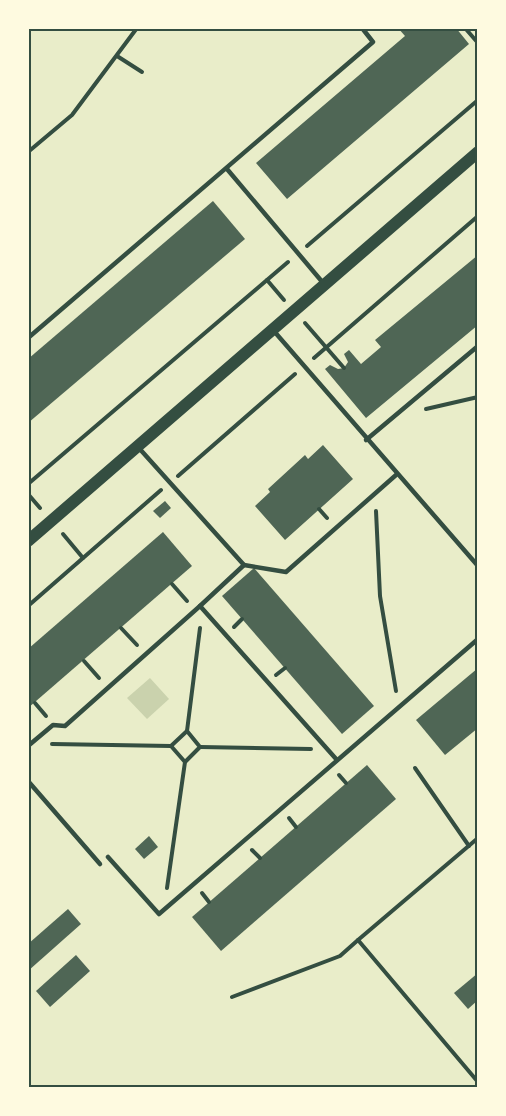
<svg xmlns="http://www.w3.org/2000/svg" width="506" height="1116" viewBox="0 0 506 1116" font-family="'IBM Plex Sans',sans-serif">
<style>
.green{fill:#cad2ad}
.building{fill:#4f6655}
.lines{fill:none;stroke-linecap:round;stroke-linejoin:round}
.path{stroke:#344e41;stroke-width:4}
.service{stroke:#344e41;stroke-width:4.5}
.secondary{stroke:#344e41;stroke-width:12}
.neatline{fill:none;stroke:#344e41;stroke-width:2}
</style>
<rect width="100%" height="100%" fill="#e9edc9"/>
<polygon class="green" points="150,678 169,699 147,719 127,698"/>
<g class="building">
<polygon points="398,28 456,28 469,44 287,199 256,163 405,36"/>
<polygon points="213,201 245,239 28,423 28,359"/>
<polygon points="478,255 478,325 366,418 325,369 330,365 338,369 344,368 348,362 344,354 349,350 361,364 381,347 375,340"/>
<polygon points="323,445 353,479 285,540 255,506 270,492 268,489 305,455 308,459"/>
<polygon points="165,501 171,508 160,518 153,511"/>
<polygon points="163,532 192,566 28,708 28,649"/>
<polygon points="254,568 374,706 342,734 222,596"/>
<polygon points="478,668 478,728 445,755 416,720"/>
<polygon points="367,765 396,799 221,951 192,917"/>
<polygon points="149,836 158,847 144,859 135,849"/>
<polygon points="68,909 81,924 28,971 28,944"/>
<polygon points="76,955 90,971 50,1007 36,991"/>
<polygon points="478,973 478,1000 468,1009 454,993"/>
</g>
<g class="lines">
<g class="path">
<polyline points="465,28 478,43"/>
<polyline points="117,56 142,72"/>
<polyline points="28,152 72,115 137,28"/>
<polyline points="307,246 478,100"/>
<polyline points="267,280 284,300"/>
<polyline points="305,323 344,368"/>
<polyline points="314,358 478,216"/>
<polyline points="426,409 478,397"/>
<polyline points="178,476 295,374"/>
<polyline points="28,484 288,262"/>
<polyline points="28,494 40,508"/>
<polyline points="319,509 327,518"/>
<polyline points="376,511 380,596 396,691"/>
<polyline points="63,534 83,558"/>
<polyline points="172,584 187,601"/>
<polyline points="28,606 161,490"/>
<polyline points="234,627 242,619"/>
<polyline points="121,628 137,645"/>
<polyline points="84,661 99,678"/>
<polyline points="276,675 285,668"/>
<polyline points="35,703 46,716"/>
<polyline points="52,744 171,746 187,731"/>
<polyline points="171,746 185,762"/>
<polyline points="200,747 311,749"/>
<polyline points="415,768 469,846"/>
<polyline points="339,775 346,783"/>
<polyline points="289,818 296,827"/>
<polyline points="478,838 358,940 478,1082"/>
<polyline points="252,850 260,858"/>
<polyline points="167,888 185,762 200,747 187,731 200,628"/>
<polyline points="202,893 209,902"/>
<polyline points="232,997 340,956 358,940"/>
</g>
<g class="service">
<polyline points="227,169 324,284"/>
<polyline points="273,330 478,566"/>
<polyline points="28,338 373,42 362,28"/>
<polyline points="366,440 478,346"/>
<polyline points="138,447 244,565 200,606"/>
<polyline points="244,565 286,572 396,475"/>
<polyline points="28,746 53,725 65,726 200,606 337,760"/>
<polyline points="28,781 100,864"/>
<polyline points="108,857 159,914 478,639"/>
</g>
<polyline class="secondary" points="28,541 478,152"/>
</g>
<rect width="506" height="1116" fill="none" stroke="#fefae0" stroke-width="60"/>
<rect x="30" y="30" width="446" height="1056" class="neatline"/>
</svg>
